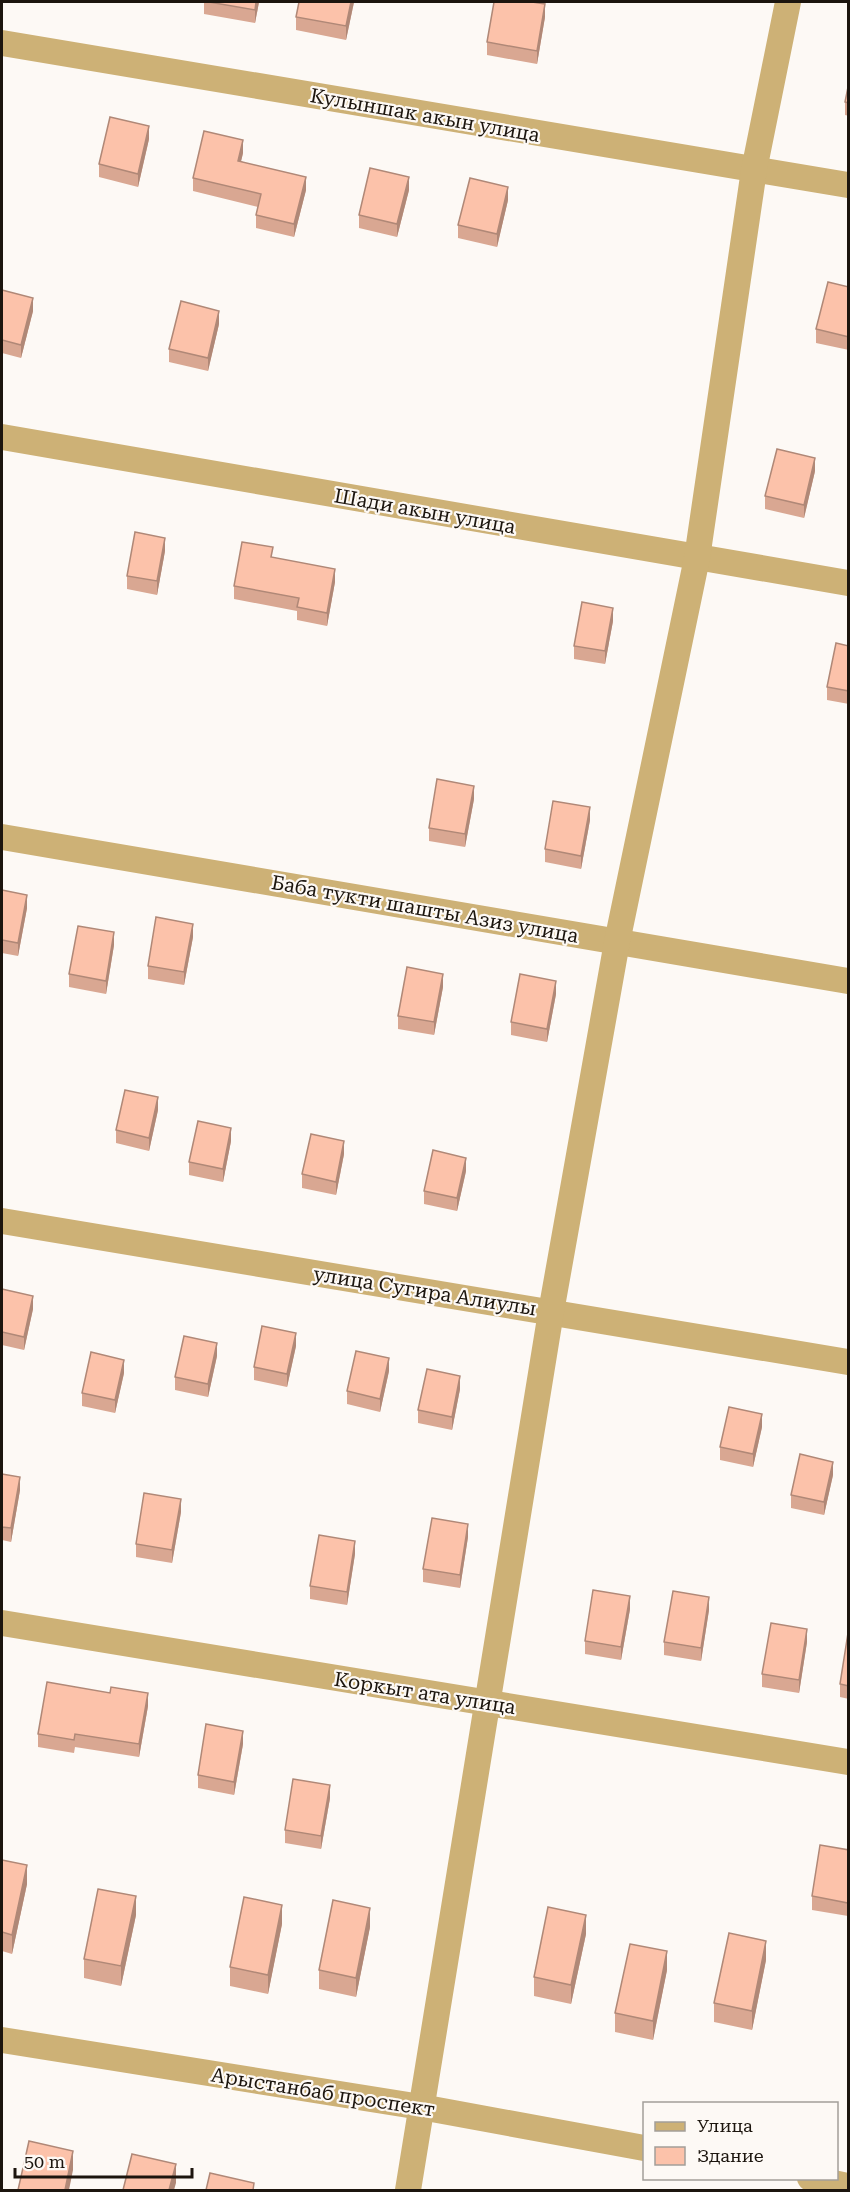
<svg xmlns="http://www.w3.org/2000/svg" width="850" height="2192" viewBox="0 0 850 2192" font-family="'Roboto Serif',serif">
<style>
.lines{fill:none;stroke-linecap:round;stroke-linejoin:round}
.minor{stroke:#cdb176;stroke-width:26}
.wall{fill:#d9a792}
.shaded-wall{fill:#b08877}
.building{fill:#fcc2aa;stroke:#b08877;stroke-width:1.5}
.labels{text-anchor:middle;stroke-width:4.5;stroke-linejoin:round;paint-order:stroke}
.street-label{font-size:20px;fill:#1c150e;stroke:#fdf9f5}
</style>
<rect width="100%" height="100%" fill="#fdf9f5"/>
<g class="lines">
<g class="minor">
<polyline points="2,43 848,185"/>
<polyline points="2,437 848,583"/>
<polyline points="2,837 848,981"/>
<polyline points="2,1221 848,1362"/>
<polyline points="2,1623 848,1762"/>
<polyline points="2,2040 421,2107 644,2148"/>
<polyline points="810,2178 848,2186"/>
<polyline points="408,2190 551,1312 617,942 697,558 754,170 788,2"/>
</g>
</g>
<g class="wall">
<polygon points="204,2 259,2 255,23 204,14"/>
<polygon points="299,2 354,2 346,40 296,30 296,17"/>
<polygon points="545,17 537,64 487,55 487,42"/>
<polygon points="849,82 849,116 845,115 845,102"/>
<polygon points="149,139 138,187 99,177 99,164"/>
<polygon points="243,153 241,161 306,190 294,237 256,228 256,215 258,207 193,191 193,178"/>
<polygon points="409,190 397,237 359,228 359,215"/>
<polygon points="508,200 497,247 458,238 458,225"/>
<polygon points="849,287 849,350 816,343 816,329"/>
<polygon points="2,290 33,311 21,358 2,353"/>
<polygon points="219,324 208,371 169,362 169,349"/>
<polygon points="815,471 804,518 765,509 765,496"/>
<polygon points="165,551 157,595 127,589 127,576"/>
<polygon points="273,557 335,582 327,626 297,620 297,611 234,599 234,586"/>
<polygon points="613,621 605,664 574,659 574,646"/>
<polygon points="849,646 849,704 827,700 827,687"/>
<polygon points="474,799 465,847 429,841 429,828"/>
<polygon points="590,820 581,869 545,862 545,849"/>
<polygon points="2,890 27,908 18,956 2,953"/>
<polygon points="193,937 184,985 148,979 148,966"/>
<polygon points="114,945 106,994 69,987 69,974"/>
<polygon points="443,987 434,1035 398,1029 398,1016"/>
<polygon points="556,994 547,1042 511,1035 511,1022"/>
<polygon points="158,1110 149,1151 116,1143 116,1130"/>
<polygon points="231,1141 223,1182 189,1175 189,1162"/>
<polygon points="344,1154 336,1195 302,1188 302,1174"/>
<polygon points="466,1171 457,1211 424,1204 424,1191"/>
<polygon points="2,1289 33,1309 24,1350 2,1345"/>
<polygon points="296,1346 287,1387 254,1380 254,1367"/>
<polygon points="217,1356 208,1397 175,1390 175,1377"/>
<polygon points="389,1371 380,1412 347,1404 347,1391"/>
<polygon points="124,1373 115,1413 82,1406 82,1393"/>
<polygon points="460,1389 452,1430 418,1423 418,1410"/>
<polygon points="762,1427 753,1467 720,1460 720,1447"/>
<polygon points="2,1474 20,1490 11,1542 2,1540"/>
<polygon points="833,1475 824,1515 791,1508 791,1495"/>
<polygon points="181,1512 172,1563 136,1557 136,1544"/>
<polygon points="468,1537 460,1588 423,1582 423,1569"/>
<polygon points="355,1554 347,1605 310,1599 310,1586"/>
<polygon points="630,1609 621,1660 585,1654 585,1641"/>
<polygon points="709,1610 701,1661 664,1655 664,1642"/>
<polygon points="848,1633 849,1699 840,1697 840,1684"/>
<polygon points="807,1642 799,1693 762,1687 762,1674"/>
<polygon points="148,1706 139,1757 75,1747 74,1753 38,1747 38,1734"/>
<polygon points="243,1744 234,1795 198,1788 198,1775"/>
<polygon points="330,1798 321,1849 285,1843 285,1830"/>
<polygon points="849,1850 848,1916 812,1910 812,1896"/>
<polygon points="2,1860 27,1884 12,1954 2,1951"/>
<polygon points="136,1915 121,1986 84,1978 84,1959"/>
<polygon points="282,1924 268,1994 230,1986 230,1967"/>
<polygon points="370,1927 356,1997 319,1989 319,1970"/>
<polygon points="586,1934 571,2004 534,1996 534,1977"/>
<polygon points="766,1960 752,2030 714,2022 714,2003"/>
<polygon points="667,1970 653,2040 615,2032 615,2013"/>
</g>
<g class="shaded-wall">
<polygon points="256,2 259,2 255,23 255,10"/>
<polygon points="351,2 354,2 346,40 346,26"/>
<polygon points="545,4 545,17 537,64 537,51"/>
<polygon points="149,126 149,139 138,187 138,174"/>
<polygon points="243,140 243,153 238,174 238,161"/>
<polygon points="306,177 306,190 294,237 294,224"/>
<polygon points="409,177 409,190 397,237 397,224"/>
<polygon points="508,187 508,200 497,247 497,234"/>
<polygon points="33,298 33,311 21,358 21,345"/>
<polygon points="219,311 219,324 208,371 208,358"/>
<polygon points="815,458 815,471 804,518 804,505"/>
<polygon points="165,538 165,551 157,595 157,581"/>
<polygon points="335,569 335,582 327,626 327,613"/>
<polygon points="613,608 613,621 605,664 605,651"/>
<polygon points="474,786 474,799 465,847 465,834"/>
<polygon points="590,807 590,820 581,869 581,856"/>
<polygon points="27,895 27,908 18,956 18,943"/>
<polygon points="193,924 193,937 184,985 184,972"/>
<polygon points="114,932 114,945 106,994 106,981"/>
<polygon points="443,974 443,987 434,1035 434,1022"/>
<polygon points="556,981 556,994 547,1042 547,1029"/>
<polygon points="158,1097 158,1110 149,1151 149,1138"/>
<polygon points="231,1128 231,1141 223,1182 223,1169"/>
<polygon points="344,1141 344,1154 336,1195 336,1182"/>
<polygon points="466,1158 466,1171 457,1211 457,1198"/>
<polygon points="33,1296 33,1309 24,1350 24,1337"/>
<polygon points="296,1333 296,1346 287,1387 287,1374"/>
<polygon points="217,1343 217,1356 208,1397 208,1384"/>
<polygon points="389,1358 389,1371 380,1412 380,1399"/>
<polygon points="124,1360 124,1373 115,1413 115,1400"/>
<polygon points="460,1376 460,1389 452,1430 452,1417"/>
<polygon points="762,1414 762,1427 753,1467 753,1454"/>
<polygon points="833,1462 833,1475 824,1515 824,1502"/>
<polygon points="20,1477 20,1490 11,1542 11,1528"/>
<polygon points="181,1499 181,1512 172,1563 172,1550"/>
<polygon points="468,1524 468,1537 460,1588 460,1575"/>
<polygon points="355,1541 355,1554 347,1605 347,1592"/>
<polygon points="630,1596 630,1609 621,1660 621,1647"/>
<polygon points="709,1597 709,1610 701,1661 701,1648"/>
<polygon points="807,1629 807,1642 799,1693 799,1680"/>
<polygon points="148,1693 148,1706 139,1757 139,1744"/>
<polygon points="243,1731 243,1744 234,1795 234,1782"/>
<polygon points="330,1785 330,1798 321,1849 321,1836"/>
<polygon points="27,1865 27,1884 12,1954 12,1935"/>
<polygon points="136,1896 136,1915 121,1986 121,1966"/>
<polygon points="282,1905 282,1924 268,1994 268,1975"/>
<polygon points="370,1908 370,1927 356,1997 356,1978"/>
<polygon points="586,1915 586,1934 571,2004 571,1985"/>
<polygon points="766,1941 766,1960 752,2030 752,2011"/>
<polygon points="667,1951 667,1970 653,2040 653,2021"/>
<polygon points="73,2151 73,2170 69,2190 65,2190"/>
<polygon points="176,2164 176,2183 174,2190 169,2190"/>
</g>
<g class="building">
<polygon points="209,2 256,2 255,10"/>
<polygon points="299,2 351,2 346,26 296,17"/>
<polygon points="494,2 532,2 545,4 537,51 487,42"/>
<polygon points="849,82 849,103 845,102"/>
<polygon points="110,117 149,126 138,174 99,164"/>
<polygon points="204,131 243,140 238,161 306,177 294,224 256,215 261,194 193,178"/>
<polygon points="370,168 409,177 397,224 359,215"/>
<polygon points="470,178 508,187 497,234 458,225"/>
<polygon points="828,282 849,287 849,337 816,329"/>
<polygon points="2,290 33,298 21,345 2,340"/>
<polygon points="181,301 219,311 208,358 169,349"/>
<polygon points="777,449 815,458 804,505 765,496"/>
<polygon points="135,532 165,538 157,581 127,576"/>
<polygon points="242,542 273,547 271,557 335,569 327,613 297,607 299,598 234,586"/>
<polygon points="582,602 613,608 605,651 574,646"/>
<polygon points="836,643 849,646 849,691 827,687"/>
<polygon points="437,779 474,786 465,834 429,828"/>
<polygon points="553,801 590,807 581,856 545,849"/>
<polygon points="2,890 27,895 18,943 2,940"/>
<polygon points="156,917 193,924 184,972 148,966"/>
<polygon points="78,926 114,932 106,981 69,974"/>
<polygon points="407,967 443,974 434,1022 398,1016"/>
<polygon points="520,974 556,981 547,1029 511,1022"/>
<polygon points="125,1090 158,1097 149,1138 116,1130"/>
<polygon points="198,1121 231,1128 223,1169 189,1162"/>
<polygon points="311,1134 344,1141 336,1182 302,1174"/>
<polygon points="433,1150 466,1158 457,1198 424,1191"/>
<polygon points="2,1289 33,1296 24,1337 2,1332"/>
<polygon points="262,1326 296,1333 287,1374 254,1367"/>
<polygon points="184,1336 217,1343 208,1384 175,1377"/>
<polygon points="356,1351 389,1358 380,1399 347,1391"/>
<polygon points="91,1352 124,1360 115,1400 82,1393"/>
<polygon points="427,1369 460,1376 452,1417 418,1410"/>
<polygon points="729,1407 762,1414 753,1454 720,1447"/>
<polygon points="800,1454 833,1462 824,1502 791,1495"/>
<polygon points="2,1474 20,1477 11,1528 2,1527"/>
<polygon points="144,1493 181,1499 172,1550 136,1544"/>
<polygon points="432,1518 468,1524 460,1575 423,1569"/>
<polygon points="319,1535 355,1541 347,1592 310,1586"/>
<polygon points="593,1590 630,1596 621,1647 585,1641"/>
<polygon points="673,1591 709,1597 701,1648 664,1642"/>
<polygon points="771,1623 807,1629 799,1680 762,1674"/>
<polygon points="848,1633 849,1633 849,1686 840,1684"/>
<polygon points="47,1682 110,1693 111,1687 148,1693 139,1744 75,1734 74,1740 38,1734"/>
<polygon points="206,1724 243,1731 234,1782 198,1775"/>
<polygon points="293,1779 330,1785 321,1836 285,1830"/>
<polygon points="820,1845 849,1850 848,1903 812,1896"/>
<polygon points="2,1860 27,1865 12,1935 2,1932"/>
<polygon points="98,1889 136,1896 121,1966 84,1959"/>
<polygon points="244,1897 282,1905 268,1975 230,1967"/>
<polygon points="333,1900 370,1908 356,1978 319,1970"/>
<polygon points="548,1907 586,1915 571,1985 534,1977"/>
<polygon points="729,1933 766,1941 752,2011 714,2003"/>
<polygon points="630,1944 667,1951 653,2021 615,2013"/>
<polygon points="29,2141 73,2151 65,2190 18,2190"/>
<polygon points="132,2154 176,2164 169,2190 123,2190"/>
<polygon points="210,2173 254,2183 253,2190 206,2190"/>
</g>
<g class="labels">
<g class="street-label">
<text transform="translate(425 115) rotate(10)" y="7">Кулыншак акын улица</text>
<text transform="translate(425 511) rotate(10)" y="7">Шади акын улица</text>
<text transform="translate(425 909) rotate(10)" y="7">Баба тукти шашты Азиз улица</text>
<text transform="translate(425 1291) rotate(9)" y="7">улица Сугира Алиулы</text>
<text transform="translate(425 1693) rotate(9)" y="7">Коркыт ата улица</text>
<text transform="translate(323 2092) rotate(9)" y="7">Арыстанбаб проспект</text>
</g>
</g>
<rect width="850" height="2192" fill="none" stroke="#1c150e" stroke-width="6"/>
<rect x="643" y="2102" width="195" height="78" fill="#fdf9f5" stroke="#a39e99" stroke-width="1.5"/>
<rect x="655" y="2122" width="30" height="9" fill="#cdb176" stroke="#a39e99" stroke-width="1.5"/>
<text x="697" y="2132" font-size="18" fill="#1c150e">Улица</text>
<rect x="655" y="2147" width="30" height="18" fill="#fcc2aa" stroke="#a39e99" stroke-width="1.5"/>
<text x="697" y="2162" font-size="18" fill="#1c150e">Здание</text>
<path d="M15 2168v9h177v-9" fill="none" stroke="#1c150e" stroke-width="3"/>
<text x="24" y="2168" font-size="18" fill="#1c150e" stroke="#fdf9f5" stroke-width="4.5" paint-order="stroke">50 m</text>
</svg>
